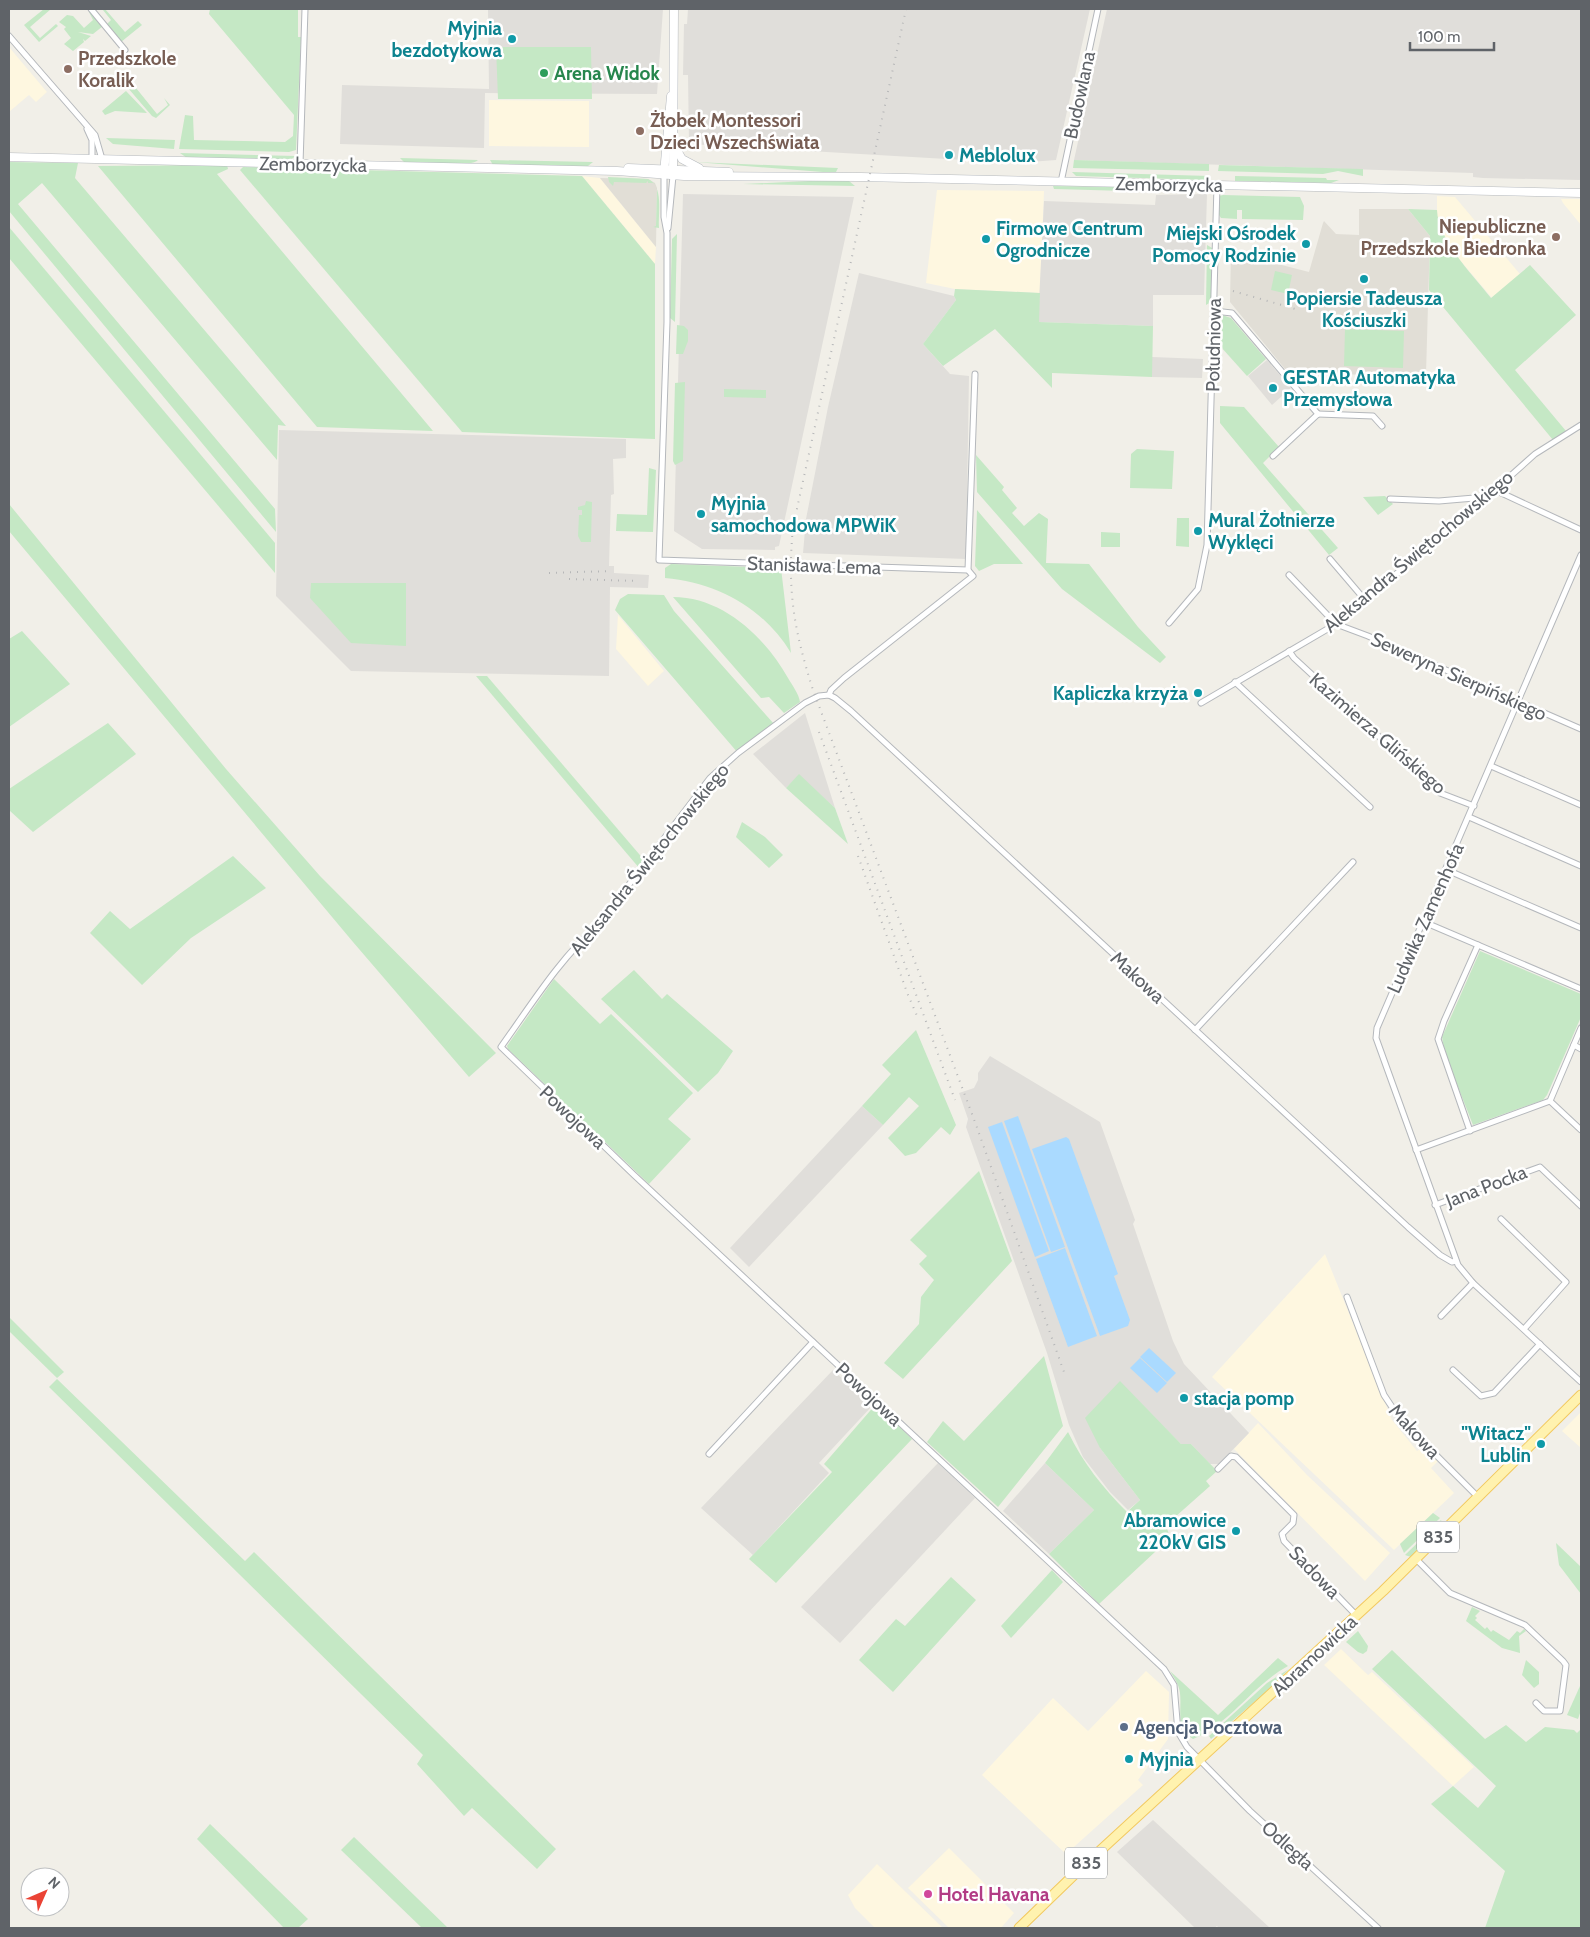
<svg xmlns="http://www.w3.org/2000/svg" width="1590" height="1937" viewBox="0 0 1590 1937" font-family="Cabin,sans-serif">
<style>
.commercial{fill:#fef7e0}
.industrial{fill:#e0deda}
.education{fill:#e1ded6}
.green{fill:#c5e8c5}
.water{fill:#aadaff}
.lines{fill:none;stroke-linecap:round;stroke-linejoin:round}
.street-casing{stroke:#b5b8bc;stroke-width:7}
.secondary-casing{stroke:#b6babf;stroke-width:9}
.primary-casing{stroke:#f2c960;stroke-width:11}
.street{stroke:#fff;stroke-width:5}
.secondary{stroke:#fff;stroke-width:8}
.primary{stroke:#fff2af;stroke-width:9}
.rail{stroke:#b6b7b8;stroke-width:2;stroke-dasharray:1 6;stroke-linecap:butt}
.culture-dot{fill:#0f9aa8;stroke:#fff;stroke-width:2}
.education-dot{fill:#8d6e63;stroke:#fff;stroke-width:2}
.leisure-dot{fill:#2e9e5b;stroke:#fff;stroke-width:2}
.service-dot{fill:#5c6f8a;stroke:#fff;stroke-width:2}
.hotel-dot{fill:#d1479c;stroke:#fff;stroke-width:2}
.labels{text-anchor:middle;stroke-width:5;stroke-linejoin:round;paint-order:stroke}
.shield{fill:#fff;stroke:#8f9295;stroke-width:1}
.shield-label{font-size:18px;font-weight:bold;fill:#5f6368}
.culture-label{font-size:19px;font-weight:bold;fill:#0d838f;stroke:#fff;text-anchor:start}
.education-label{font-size:19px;font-weight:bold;fill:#785e54;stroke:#fff;text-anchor:start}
.leisure-label{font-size:19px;font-weight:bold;fill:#27864d;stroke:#fff;text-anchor:start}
.street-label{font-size:19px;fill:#5f6368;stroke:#fff}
.service-label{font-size:19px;font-weight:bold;fill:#4e5e75;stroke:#fff;text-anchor:start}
.hotel-label{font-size:19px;font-weight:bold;fill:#b23c85;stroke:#fff;text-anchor:start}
</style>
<rect width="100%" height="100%" fill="#f1efe8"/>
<g class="commercial">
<polygon points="9,47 47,92 36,102 29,95 9,112"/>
<polygon points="489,100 589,101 589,147 489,146"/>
<polygon points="582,176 600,178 656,247 655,264"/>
<polygon points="937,190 1044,191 1040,293 955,289 926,283"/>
<polygon points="1437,196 1455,197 1520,274 1492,298 1459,259 1455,250 1440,232 1437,223"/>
<polygon points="1561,199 1581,199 1581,225 1563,203"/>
<polygon points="618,615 664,671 648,686 616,649"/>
<polygon points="1325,1254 1392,1420 1417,1451 1424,1447 1438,1461 1431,1468 1454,1493 1394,1550 1212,1377"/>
<polygon points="1581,1412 1581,1448 1562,1431"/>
<polygon points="1258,1423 1307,1475 1390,1553 1365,1581 1234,1449"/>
<polygon points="1341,1649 1368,1675 1372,1672 1474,1767 1453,1786 1324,1665"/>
<polygon points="1146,1671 1169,1692 1168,1739 1138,1780 1143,1785 1066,1854 982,1775 1053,1698 1088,1731"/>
<polygon points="949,1848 1014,1913 1001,1928 949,1928 908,1888"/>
<polygon points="877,1864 943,1928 875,1928 855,1908 848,1895"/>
</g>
<g class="industrial">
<polygon points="488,9 663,9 657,94 485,93 484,148 340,144 342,85 489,89"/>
<polygon points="688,9 1090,9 1056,160 1015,163 689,144 688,75 683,75 684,24 687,24"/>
<polygon points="1107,9 1581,9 1581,180 1483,178 1473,177 1473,173 1074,160"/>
<polygon points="683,194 854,197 779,546 775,547 775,550 702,549 674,531"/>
<polygon points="1207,194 1204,295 1153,295 1153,326 1038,322 1044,201 1155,205 1156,195"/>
<polygon points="859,273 954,296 956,300 923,344 950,374 969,376 966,559 803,553 806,519 828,407"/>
<polygon points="1152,357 1203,359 1202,378 1152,377"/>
<polygon points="1267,360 1291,388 1272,405 1248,376"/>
<polygon points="279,430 626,439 626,458 613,459 614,494 611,495 609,566 614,566 614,573 649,575 648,588 610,587 609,676 351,671 276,596"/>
<polygon points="805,713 835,808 799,775 786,788 753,754"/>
<polygon points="990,1056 1100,1122 1135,1220 1133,1224 1173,1341 1184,1364 1249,1433 1219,1464 1210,1464 1191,1444 1181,1444 1120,1382 1100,1448 1140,1500 1128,1510 1110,1492 1083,1457 1069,1425 1047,1353 966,1127 968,1119 959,1093 974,1088 978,1080 978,1073"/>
<polygon points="862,1106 883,1125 749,1267 730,1248"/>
<polygon points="833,1370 872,1406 819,1463 829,1473 753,1555 701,1508"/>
<polygon points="938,1463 975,1498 840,1643 801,1607"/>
<polygon points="1045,1463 1094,1510 1049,1554 1003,1511"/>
<polygon points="1153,1820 1270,1928 1219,1928 1217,1926 1214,1928 1195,1928 1117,1852"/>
</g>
<g class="education">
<polygon points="600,178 648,179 655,183 657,188 656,247"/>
<polygon points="1359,209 1408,209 1430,236 1426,374 1290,375 1230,302 1231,252 1309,272 1323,223 1324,221 1336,234 1359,235"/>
</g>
<g class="green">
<polygon points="44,9 51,9 30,27 40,38 56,24 58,26 39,42 24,25"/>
<polygon points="105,9 125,32 138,21 142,25 121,42 107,24 111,20 103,10"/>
<polygon points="210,9 298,9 298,37 301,37 296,150 289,152 179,149 185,115 193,116 194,140 285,142 293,136 294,115 209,14"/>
<polygon points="89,12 92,13 103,26 93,34 78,32 91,36 85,41 83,39 84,42 73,51 64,44 71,38 64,29 66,27 59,22 67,15 73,16 84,28 93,20"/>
<polygon points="496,47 591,47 592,99 498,99"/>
<polygon points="132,83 157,114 168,105 164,98 170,105 156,118 152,116 128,88"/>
<polygon points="126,91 147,113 115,111 105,115 102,111"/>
<polygon points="106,138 175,140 174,149 113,144"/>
<polygon points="180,153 296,156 290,160 187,158"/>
<path d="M400,158L478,160C471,168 418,163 405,163Z"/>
<polygon points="490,160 593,162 588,166 493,165"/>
<polygon points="1074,160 1209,164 1209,171 1073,168"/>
<polygon points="9,162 78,163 75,178 286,426 278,425 277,460 42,183 18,204 275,509 276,532 9,211"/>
<polygon points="695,162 838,168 836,172 823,172"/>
<polygon points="227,165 228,169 217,174 433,431 317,427 98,166"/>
<polygon points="1219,165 1363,169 1363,176 1338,171 1323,174 1218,171"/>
<polygon points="243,167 582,176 655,264 655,439 462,432 240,170"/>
<polygon points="1072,172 1210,176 1207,180 1076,176"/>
<polygon points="1235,176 1326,178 1327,180 1339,180 1331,183 1235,181"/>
<path d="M608,177L648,179C664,186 658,213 659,228L653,227L656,226L657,189L654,183H648V181L646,183L614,182L613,186L609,182Z"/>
<polygon points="830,180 849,181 855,186 743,184"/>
<polygon points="1053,186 1122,187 1127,191 1054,189"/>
<polygon points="1223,195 1300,197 1304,206 1303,220 1242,219 1242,210 1237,210 1237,219 1221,218 1219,215 1219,196"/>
<path d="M1408,209L1437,210C1438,240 1472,274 1491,298L1530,265L1576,315L1515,370L1566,431L1553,440L1429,290L1430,236Z"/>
<polygon points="9,227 275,543 275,573 9,258"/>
<polygon points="677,234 675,322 670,318 672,239"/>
<polygon points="1207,245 1212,248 1211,302 1206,305"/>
<polygon points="1275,271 1292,275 1288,294 1271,290"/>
<polygon points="955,289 1040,293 1039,322 1153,326 1152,377 1052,373 1052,388 995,329 943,366 923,344 956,300 954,296"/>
<polygon points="1222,315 1231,318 1266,359 1247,376 1221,347"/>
<polygon points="677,325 684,326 688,330 688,341 683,354 676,354"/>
<polygon points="1345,329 1404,331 1403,368 1344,366"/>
<polygon points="685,382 683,461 675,465 673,461 675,383"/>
<polygon points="724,389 766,390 766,398 724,397"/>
<polygon points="1220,406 1244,407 1279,447 1263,463 1338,548 1329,555 1220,423"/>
<polygon points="1137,449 1174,451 1172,489 1130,488 1131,454"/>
<polygon points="976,455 1004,487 1002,490 1017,508 1012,513 1024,526 1039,513 1048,519 1046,563 1089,564 1138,627 1166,657 1160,663 1062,589 977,492"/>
<polygon points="649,468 656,470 653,532 616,531 617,514 647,515"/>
<polygon points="1385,496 1393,504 1378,515 1363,497"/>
<polygon points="586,501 592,502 591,542 581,542 578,536 579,515 582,515 582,510 578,510 578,507 585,505"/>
<polygon points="9,504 226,769 320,876 496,1053 469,1077 353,942 9,531"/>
<polygon points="977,510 1023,564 994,564 979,571 975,566"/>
<polygon points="1177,518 1189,518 1189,547 1176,546"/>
<polygon points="1101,532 1120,533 1120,547 1101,547"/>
<path d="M671,564L781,568L791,653C763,607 717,583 665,578V568Z"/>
<polygon points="311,583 406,583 406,646 351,643 310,598"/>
<polygon points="628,594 664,595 674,611 774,724 738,753 615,610 620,599"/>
<path d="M673,597C723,597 765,637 788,678C792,685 799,694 800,702L784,713L769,697L761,698Z"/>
<polygon points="22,631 70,684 9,727 9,639"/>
<polygon points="476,676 487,676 645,861 640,869"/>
<polygon points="108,723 136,754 33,832 9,810 9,789"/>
<polygon points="799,774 835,808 848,844 786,788"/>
<polygon points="742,822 765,837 783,855 769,868 736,837"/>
<polygon points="233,856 266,888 191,938 142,985 90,933 110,911 130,929"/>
<polygon points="1480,951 1581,994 1581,1017 1547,1095 1543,1100 1473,1125 1445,1054 1442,1037"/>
<polygon points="634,970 662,999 667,994 733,1051 718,1073 698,1092 601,999"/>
<polygon points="554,979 600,1024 611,1014 693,1093 668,1119 691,1139 649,1184 508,1049 507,1046"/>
<polygon points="916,1030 956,1125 950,1135 941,1127 916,1153 905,1156 888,1138 919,1106 909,1097 883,1125 862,1106 891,1074 882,1065"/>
<polygon points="979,1171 1012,1261 903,1379 884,1363 919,1324 921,1297 934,1280 919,1264 927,1256 910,1240"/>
<polygon points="9,1317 64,1372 57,1378 9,1331"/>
<polygon points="1044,1356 1063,1426 998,1507 927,1442 943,1421 964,1441"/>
<polygon points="57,1379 245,1561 254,1552 556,1849 537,1869 472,1808 464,1816 417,1764 423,1755 49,1387"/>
<path d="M1120,1381L1181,1444H1191L1217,1471L1206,1481L1210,1486L1166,1525L1170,1538L1099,1604L1049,1554L1094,1510L1045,1463L1068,1432C1083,1463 1103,1488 1127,1512L1140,1500L1100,1448L1085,1418Z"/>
<polygon points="876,1404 912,1439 776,1583 749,1559 832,1472 824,1464"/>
<polygon points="1433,1513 1440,1518 1404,1553 1400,1544"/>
<polygon points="1441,1520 1443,1525 1411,1557 1405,1555"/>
<polygon points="1556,1543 1581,1567 1581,1594 1559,1565"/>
<polygon points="1052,1570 1063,1582 1011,1638 1001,1626"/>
<polygon points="951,1577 976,1600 893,1692 859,1660 896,1619 905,1626"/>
<polygon points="1472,1607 1480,1611 1475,1616 1477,1618 1475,1620 1485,1629 1487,1627 1491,1632 1493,1630 1509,1640 1517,1631 1520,1633 1524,1629 1526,1631 1519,1636 1520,1653 1502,1648 1466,1621"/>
<polygon points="1358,1631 1368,1646 1367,1651 1363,1654 1358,1652 1346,1642"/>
<polygon points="1392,1650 1485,1739 1506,1725 1526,1742 1545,1727 1574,1730 1577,1733 1581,1729 1581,1928 1485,1928 1505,1871 1431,1804 1453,1786 1478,1808 1496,1786 1372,1669"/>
<path d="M1278,1658L1288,1666C1253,1685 1230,1724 1193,1739C1175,1728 1182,1712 1180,1693C1179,1684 1174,1678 1170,1671L1218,1715Z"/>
<polygon points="1526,1660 1539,1672 1539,1684 1534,1688 1522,1675"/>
<polygon points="1289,1669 1265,1693 1211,1739 1209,1736 1267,1683"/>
<polygon points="1580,1686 1581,1710 1578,1719 1567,1715"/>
<polygon points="210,1824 308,1919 298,1928 284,1928 197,1839"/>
<polygon points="354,1837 448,1928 422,1928 341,1850"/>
</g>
<g class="water">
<polygon points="1018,1116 1065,1247 1051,1252 1004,1121"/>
<polygon points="1002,1122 1049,1251 1035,1257 988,1127"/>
<polygon points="1066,1137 1069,1139 1118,1274 1114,1276 1130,1320 1128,1326 1100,1336 1032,1149"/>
<polygon points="1065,1248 1097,1336 1068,1347 1036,1259"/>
<polygon points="1149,1348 1176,1373 1167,1382 1140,1357"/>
<polygon points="1140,1358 1167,1383 1157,1393 1130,1368"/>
</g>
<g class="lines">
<g class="street-casing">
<g id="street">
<polyline points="91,9 125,50"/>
<polyline points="9,36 95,135 102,159"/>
<polyline points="87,129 92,140 92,159"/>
<polyline points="300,164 305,9"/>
<polyline points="664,175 664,217 667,233 667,322 659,560 968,570"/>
<polyline points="1061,182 1098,9"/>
<polyline points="668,228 673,176"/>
<polyline points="1214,311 1232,313 1318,414"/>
<polyline points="1318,414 1373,416 1382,426"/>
<polyline points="1273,456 1318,414"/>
<polyline points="1495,490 1581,530"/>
<polyline points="1390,499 1439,501 1486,497"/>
<polyline points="1581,555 1377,1028 1376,1038 1458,1265 1473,1283 1581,1382"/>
<polyline points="1330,559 1365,600"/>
<polyline points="1289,575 1336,624"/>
<polyline points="1169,623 1198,589 1207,545 1217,185"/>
<polyline points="1336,624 1368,636 1581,729"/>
<polyline points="1289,651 1294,658 1440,793 1474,806"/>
<polyline points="1235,682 1370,807"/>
<polyline points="829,695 831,690 844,678 973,576 968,570 975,374"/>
<polyline points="1201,703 1336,624 1461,520 1535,454 1581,425"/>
<polyline points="1491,766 1581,805"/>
<polyline points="1469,817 1581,866"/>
<polyline points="1447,870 1581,928"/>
<polyline points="1424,922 1581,989"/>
<polyline points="1195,1030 1353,862"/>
<polyline points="1574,1045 1581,1049"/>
<polyline points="1550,1101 1581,1130"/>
<polyline points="1470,1131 1438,1039 1444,1021 1478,945"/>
<polyline points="1416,1150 1550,1101 1581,1028"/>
<polyline points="1435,1205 1540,1167 1581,1206"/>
<polyline points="1501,1219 1566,1282 1524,1329"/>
<polyline points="1347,1297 1384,1395 1400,1419 1478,1497"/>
<polyline points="1441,1316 1473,1283"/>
<polyline points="1453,1370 1481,1396 1494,1393 1540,1344"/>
<polyline points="709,1454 813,1342"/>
<polyline points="1218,1469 1231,1456 1236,1457 1294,1515 1293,1523 1282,1534 1284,1541 1357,1616"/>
<polyline points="1416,1559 1450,1593 1525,1625 1563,1661 1566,1665 1560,1711 1544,1711 1536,1703"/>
<path d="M1378,1928L1250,1811L1187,1747L1178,1732L1174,1685L1164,1669L634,1175L501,1047C531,1005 560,958 599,924L710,778L738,753L805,703L819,696L829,695L835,698L851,711L1408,1227L1440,1255L1452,1262L1456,1261"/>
</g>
</g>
<g class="secondary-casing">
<g id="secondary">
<polyline points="675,147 682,159 699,168"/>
<polyline points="9,157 617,171 684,176 861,177 1581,193"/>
<polyline points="628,168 729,172"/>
<polyline points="664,173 671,96"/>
<polyline points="673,176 674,9"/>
</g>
</g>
<g class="primary-casing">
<polyline id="primary" points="1019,1928 1079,1870 1383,1591 1581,1395"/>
</g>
<use href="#street" class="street"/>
<use href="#secondary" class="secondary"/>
<use href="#primary" class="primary"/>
<g class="rail">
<path d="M906,9L793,527C787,591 794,630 813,690L975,1122L1064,1372"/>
<polyline points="1233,291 1299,310"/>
<polyline points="549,573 611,571"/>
<polyline points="569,579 638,581"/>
<polyline points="819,732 955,1100"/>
<polyline points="858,856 908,995 918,1018"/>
</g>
</g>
<g class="culture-dot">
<circle cx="512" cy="39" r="5"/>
<circle cx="949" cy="155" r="5"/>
<circle cx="986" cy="239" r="5"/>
<circle cx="1306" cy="244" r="5"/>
<circle cx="1364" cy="279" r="5"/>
<circle cx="1273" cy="388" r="5"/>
<circle cx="701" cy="514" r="5"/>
<circle cx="1198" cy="531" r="5"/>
<circle cx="1198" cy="693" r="5"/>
<circle cx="1184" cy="1398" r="5"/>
<circle cx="1541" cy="1444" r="5"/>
<circle cx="1236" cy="1531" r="5"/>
<circle cx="1129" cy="1759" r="5"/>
</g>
<g class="education-dot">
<circle cx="68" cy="69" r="5"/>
<circle cx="640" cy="131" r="5"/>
<circle cx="1556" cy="237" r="5"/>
</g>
<circle class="leisure-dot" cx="544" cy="73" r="5"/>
<circle class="service-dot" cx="1124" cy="1727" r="5"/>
<circle class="hotel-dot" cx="928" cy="1894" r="5"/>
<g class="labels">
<g class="shield">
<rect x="1417" y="1521.5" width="42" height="31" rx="4"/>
<rect x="1065" y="1847.5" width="42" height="31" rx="4"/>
</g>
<g class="shield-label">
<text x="1438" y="1543">835</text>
<text x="1086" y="1869">835</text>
</g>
<g class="culture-label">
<text x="502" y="35" text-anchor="end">Myjnia<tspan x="502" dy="22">bezdotykowa</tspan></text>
<text x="959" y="162">Meblolux</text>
<text x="996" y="235">Firmowe Centrum<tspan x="996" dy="22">Ogrodnicze</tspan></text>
<text x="1296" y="240" text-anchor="end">Miejski Ośrodek<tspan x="1296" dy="22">Pomocy Rodzinie</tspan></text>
<text x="1364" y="305" text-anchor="middle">Popiersie Tadeusza<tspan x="1364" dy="22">Kościuszki</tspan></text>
<text x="1283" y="384">GESTAR Automatyka<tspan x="1283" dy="22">Przemysłowa</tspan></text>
<text x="711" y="510">Myjnia<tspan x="711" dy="22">samochodowa MPWiK</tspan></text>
<text x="1208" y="527">Mural Żołnierze<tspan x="1208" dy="22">Wyklęci</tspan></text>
<text x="1188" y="700" text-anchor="end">Kapliczka krzyża</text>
<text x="1194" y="1405">stacja pomp</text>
<text x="1531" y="1440" text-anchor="end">"Witacz"<tspan x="1531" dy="22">Lublin</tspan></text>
<text x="1226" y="1527" text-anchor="end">Abramowice<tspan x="1226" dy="22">220kV GIS</tspan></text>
<text x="1139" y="1766">Myjnia</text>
</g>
<g class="education-label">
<text x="78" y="65">Przedszkole<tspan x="78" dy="22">Koralik</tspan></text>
<text x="650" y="127">Żłobek Montessori<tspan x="650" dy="22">Dzieci Wszechświata</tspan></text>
<text x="1546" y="233" text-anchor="end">Niepubliczne<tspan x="1546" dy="22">Przedszkole Biedronka</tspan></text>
</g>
<g class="leisure-label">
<text x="554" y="80">Arena Widok</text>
</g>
<g class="street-label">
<text transform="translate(1079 95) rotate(-78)" y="7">Budowlana</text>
<text transform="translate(313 164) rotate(1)" y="7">Zemborzycka</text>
<text transform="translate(1169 184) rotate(1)" y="7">Zemborzycka</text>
<text transform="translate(1213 345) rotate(-89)" y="7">Południowa</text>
<text transform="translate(1418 551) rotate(-40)" y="7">Aleksandra Świętochowskiego</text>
<text transform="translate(814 565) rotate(2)" y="7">Stanisława Lema</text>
<text transform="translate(1459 676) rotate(24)" y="7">Seweryna Sierpińskiego</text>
<text transform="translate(1378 733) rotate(41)" y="7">Kazimierza Glińskiego</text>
<text transform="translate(649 859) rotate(-51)" y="7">Aleksandra Świętochowskiego</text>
<text transform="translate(1425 918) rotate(-66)" y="7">Ludwika Zamenhofa</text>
<text transform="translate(1138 977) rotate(43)" y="7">Makowa</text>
<text transform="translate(573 1117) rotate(43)" y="7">Powojowa</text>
<text transform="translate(1486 1186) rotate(-21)" y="7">Jana Pocka</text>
<text transform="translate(869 1394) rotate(43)" y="7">Powojowa</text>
<text transform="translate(1415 1431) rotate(48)" y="7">Makowa</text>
<text transform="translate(1315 1572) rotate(46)" y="7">Sadowa</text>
<text transform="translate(1314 1655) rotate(-43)" y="7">Abramowicka</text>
<text transform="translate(1288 1845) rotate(42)" y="7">Odległa</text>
</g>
<g class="service-label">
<text x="1134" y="1734">Agencja Pocztowa</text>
</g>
<g class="hotel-label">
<text x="938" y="1901">Hotel Havana</text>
</g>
</g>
<rect width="1590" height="1937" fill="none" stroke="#5f6368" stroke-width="20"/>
<g transform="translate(45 1892) rotate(45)"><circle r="24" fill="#ffffff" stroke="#bfc1c3"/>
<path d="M0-4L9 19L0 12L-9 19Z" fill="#ea4335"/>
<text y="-8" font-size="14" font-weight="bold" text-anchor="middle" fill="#5f6368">N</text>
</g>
<path d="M1410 42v8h84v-8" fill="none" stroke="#5f6368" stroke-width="2.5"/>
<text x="1418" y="42" font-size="15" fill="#5f6368" stroke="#ffffff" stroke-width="4" paint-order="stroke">100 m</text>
</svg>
